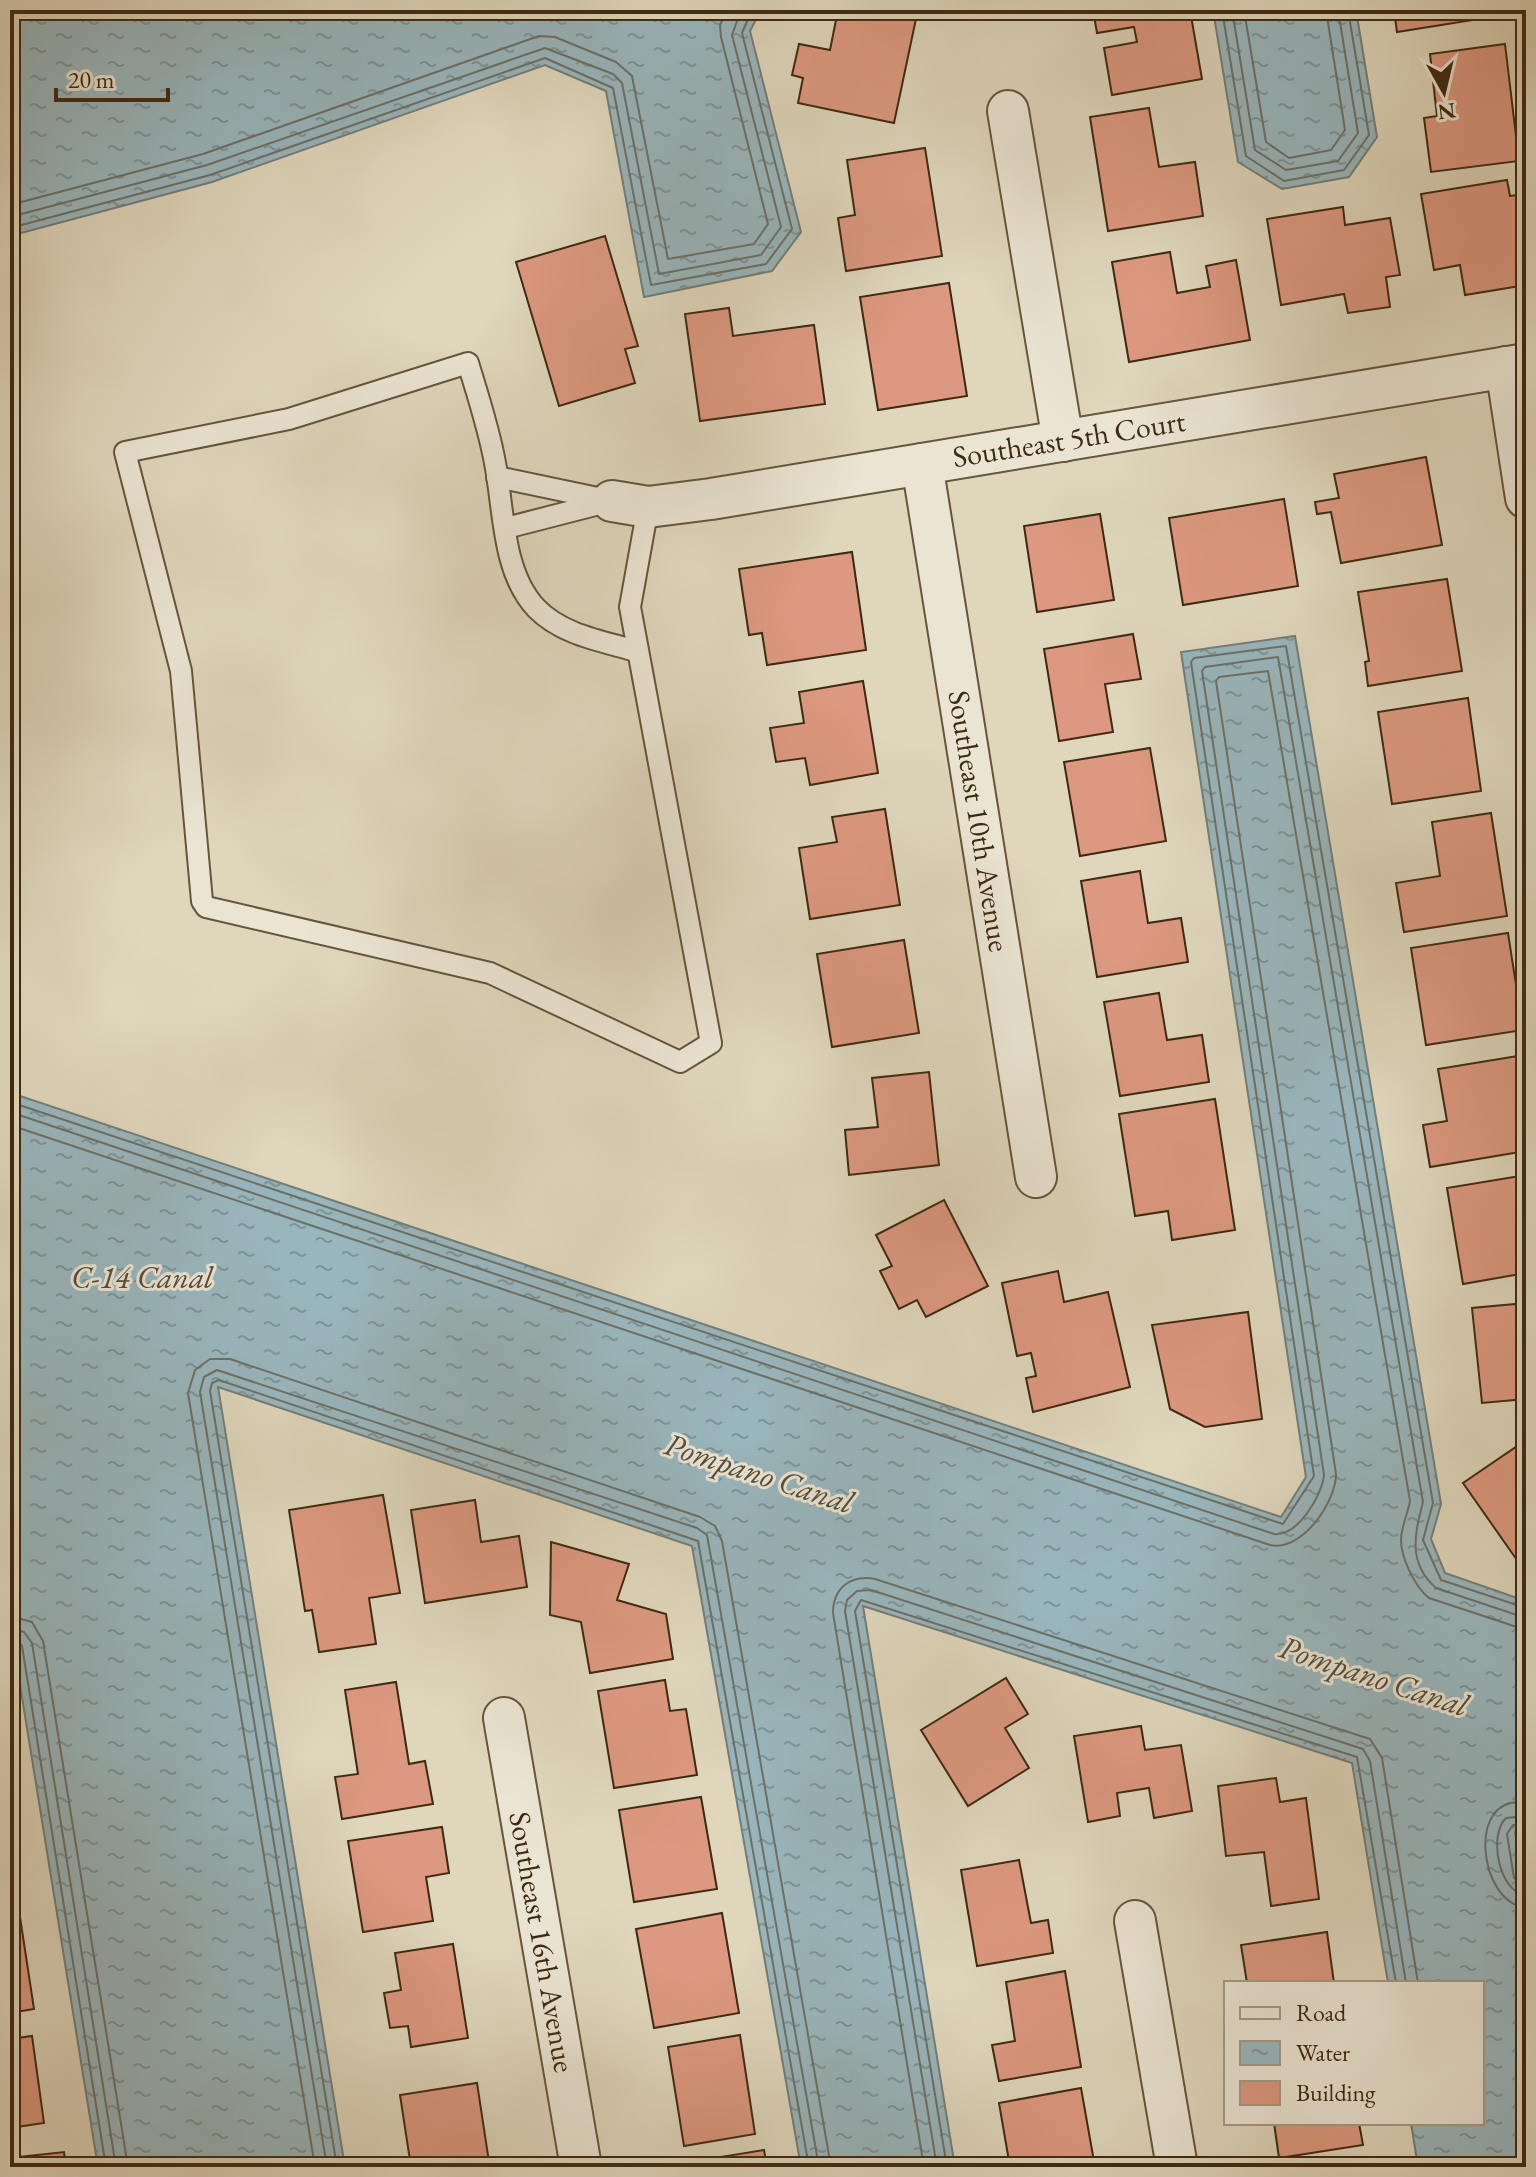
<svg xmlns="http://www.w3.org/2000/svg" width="1536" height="2177" viewBox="0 0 1536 2177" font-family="'EB Garamond',serif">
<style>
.water{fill:url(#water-ripples);stroke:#757e78;stroke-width:2}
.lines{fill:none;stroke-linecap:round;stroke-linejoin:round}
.shore{stroke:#6c7066;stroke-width:2}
.building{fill:#dc9880;stroke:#3e2a10;stroke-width:2}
.service-casing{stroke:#66553b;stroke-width:24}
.minor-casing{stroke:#66553b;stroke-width:44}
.service{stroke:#eae4d3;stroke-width:20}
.minor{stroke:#eae4d3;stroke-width:40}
.labels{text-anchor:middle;stroke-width:6;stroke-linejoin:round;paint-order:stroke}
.street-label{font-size:30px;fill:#3e2a10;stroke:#eae4d3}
.water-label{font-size:32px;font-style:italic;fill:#554d3b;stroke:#eae4d3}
</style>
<defs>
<pattern id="water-ripples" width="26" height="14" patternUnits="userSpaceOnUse" patternTransform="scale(2)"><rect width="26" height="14" fill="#99b6bd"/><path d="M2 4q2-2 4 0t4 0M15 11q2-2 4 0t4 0" fill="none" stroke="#7e9498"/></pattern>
</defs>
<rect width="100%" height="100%" fill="#dfd6bc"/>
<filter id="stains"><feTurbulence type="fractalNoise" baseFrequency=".0025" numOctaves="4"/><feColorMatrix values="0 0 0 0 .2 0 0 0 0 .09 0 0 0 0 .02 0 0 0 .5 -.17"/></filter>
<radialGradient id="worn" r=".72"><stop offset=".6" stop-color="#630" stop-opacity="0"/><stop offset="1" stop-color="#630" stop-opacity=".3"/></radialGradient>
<g class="water">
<polygon points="10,10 761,10 750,31 801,232 772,271 644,297 606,91 545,65 212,182 10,236"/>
<polygon points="1213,10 1356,10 1377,137 1349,177 1282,189 1238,162"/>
<polygon points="1295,636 1441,1504 1431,1539 1445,1573 1526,1601 1526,1835 1515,1832 1526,1899 1526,2167 1418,2167 1411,2123 1482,2123 1482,1983 1388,1983 1352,1763 863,1606 955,2167 801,2167 692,1546 218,1387 345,2167 98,2167 10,1623 10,1089 11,1093 1281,1517 1306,1477 1181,652"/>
</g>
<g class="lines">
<g class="shore">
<polyline points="1222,10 1246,156 1284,181 1344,170 1369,135 1348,10"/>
<polyline points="1232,10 1255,150 1286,170 1338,161 1358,133 1338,10"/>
<polyline points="1244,10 1266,142 1289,158 1331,150 1345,130 1326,10"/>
<polyline points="10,205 203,154 539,36 555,37 616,62 632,76 668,259 754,244 768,224 721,37 720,25 727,10"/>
<polyline points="10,217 207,165 545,48 613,74 622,83 659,274 761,255 781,227 732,35 741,10"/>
<polyline points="10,228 210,175 545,58 613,88 651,285 766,264 792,229 742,33 752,10"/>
<polyline points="10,1102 1283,1524 1314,1476 1191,662 1194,658 1286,646 1433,1503 1423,1540 1441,1580 1526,1608"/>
<path d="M10,1112L1274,1534C1297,1537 1322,1496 1324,1475L1202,671L1205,667L1278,657L1423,1502C1415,1533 1407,1563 1436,1588L1526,1618"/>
<path d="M10,1125L1270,1545C1302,1552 1336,1502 1336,1474L1216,681L1219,677L1268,671L1410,1501C1408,1513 1401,1527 1401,1540C1401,1558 1415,1587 1429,1598L1526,1630"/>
<polyline points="10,1616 32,1622 43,1641 128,2167"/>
<polyline points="10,1628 24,1632 32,1643 116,2167"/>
<polyline points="10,1638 17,1639 22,1646 106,2167"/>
<path d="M1526,1803C1465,1792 1479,1905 1526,1907"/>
<path d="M1526,1816L1506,1818C1488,1835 1499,1893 1526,1895"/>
<polyline points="1526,1826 1513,1825 1507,1834 1514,1878 1526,1885"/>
<polyline points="315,2167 188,1393 195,1370 210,1359 230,1359 700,1517 715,1526 722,1541 831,2167"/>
<polyline points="327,2167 200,1392 204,1377 217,1370 697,1528 707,1535 819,2167"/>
<polyline points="337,2167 210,1391 212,1383 219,1380 698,1541 809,2167"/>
<path d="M924,2167L833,1613C833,1588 851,1574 875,1579L1370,1739L1382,1758L1418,1983"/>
<polyline points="937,2167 845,1611 847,1600 857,1591 871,1590 1363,1749 1370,1761 1406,1983"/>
<polyline points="947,2167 855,1611 861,1600 1357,1757 1396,1983"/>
</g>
</g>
<g class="building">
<polygon points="838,10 900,10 917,14 894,123 798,103 803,78 792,75 799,44 830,50"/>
<polygon points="991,10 1056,10 1056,17 991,16"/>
<polygon points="1093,10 1190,10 1202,79 1112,95 1104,48 1137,42 1134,27 1097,33"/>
<polygon points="1394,10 1497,10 1498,16 1397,32"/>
<polygon points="1505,44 1519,161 1431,172 1424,118 1437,116 1430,54"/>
<polygon points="1149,108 1159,167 1195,162 1203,216 1108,231 1090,117"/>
<polygon points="925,148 942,256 846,271 838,218 855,215 847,160"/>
<polygon points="1507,180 1510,196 1526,194 1526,285 1465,295 1460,265 1434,270 1421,194"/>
<polygon points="1343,207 1345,225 1390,218 1400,275 1386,277 1390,307 1348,313 1344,294 1281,305 1267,219"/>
<polygon points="605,236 638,346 625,349 635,383 559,406 516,262"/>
<polygon points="1170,252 1177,293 1210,287 1206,266 1236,260 1250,340 1129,362 1112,262"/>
<polygon points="949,283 967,396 878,410 860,297"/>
<polygon points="729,308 733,336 814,325 825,404 700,421 685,314"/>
<polygon points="1426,457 1442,545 1341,563 1331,512 1317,514 1315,502 1339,498 1334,474"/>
<polygon points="1284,499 1298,586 1183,605 1169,518"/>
<polygon points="1100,514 1114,600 1037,612 1024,526"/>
<polygon points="852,552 866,650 767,665 762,633 749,635 739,569"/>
<polygon points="1447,579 1462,671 1368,686 1365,662 1369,661 1358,592"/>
<polygon points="1133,634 1141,679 1105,684 1113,732 1059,741 1044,649"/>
<polygon points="863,681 878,773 810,785 805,758 776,762 770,728 804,723 799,692"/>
<polygon points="1468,698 1481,791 1392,804 1378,712"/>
<polygon points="1150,748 1166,841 1080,856 1064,762"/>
<polygon points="885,809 900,905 810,919 799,848 837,842 832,817"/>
<polygon points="1491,813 1507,916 1404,932 1396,883 1440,876 1432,822"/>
<polygon points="1140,871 1148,923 1181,918 1188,962 1097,977 1081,881"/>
<polygon points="1508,933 1523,1030 1426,1045 1411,948"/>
<polygon points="904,940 919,1033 832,1047 817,954"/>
<polygon points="1159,993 1167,1040 1202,1035 1209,1082 1120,1096 1104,1002"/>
<polygon points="1524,1055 1526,1151 1430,1167 1423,1125 1447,1121 1438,1069"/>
<polygon points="929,1072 939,1165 849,1175 845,1130 878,1127 872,1078"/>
<polygon points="1215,1099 1235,1230 1172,1240 1168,1211 1135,1216 1119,1114"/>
<polygon points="1526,1175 1526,1273 1463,1284 1447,1188"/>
<polygon points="944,1200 988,1286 926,1317 917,1300 899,1309 880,1271 892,1266 876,1235"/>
<polygon points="1058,1271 1064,1302 1108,1292 1130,1387 1033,1412 1026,1378 1036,1376 1031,1353 1017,1356 1002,1283"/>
<polygon points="1526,1303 1526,1399 1482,1403 1472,1308"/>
<polygon points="1248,1312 1262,1419 1205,1427 1170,1409 1152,1325"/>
<polygon points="1526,1440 1526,1559 1519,1563 1463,1483"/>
<polygon points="383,1495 400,1593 369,1598 376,1644 319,1652 312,1610 305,1611 289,1510"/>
<polygon points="475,1500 481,1542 519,1536 527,1587 425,1603 411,1510"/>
<polygon points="551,1542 629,1564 617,1600 666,1614 673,1659 590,1673 581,1622 550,1615"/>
<polygon points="1006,1678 1028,1714 1005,1728 1029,1768 968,1806 921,1730"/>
<polygon points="665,1680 670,1711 686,1709 697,1775 614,1788 598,1691"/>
<polygon points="396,1682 409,1764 425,1761 433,1804 342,1819 335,1777 358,1774 345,1690"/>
<polygon points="1141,1726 1145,1750 1181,1745 1192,1811 1154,1818 1149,1788 1117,1793 1120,1816 1088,1822 1074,1736"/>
<polygon points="1276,1778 1280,1802 1306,1798 1319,1899 1271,1906 1264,1852 1226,1856 1218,1786"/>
<polygon points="701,1797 717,1889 634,1902 619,1810"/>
<polygon points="442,1827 449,1873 426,1877 433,1921 363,1932 348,1841"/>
<polygon points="1019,1860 1031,1923 1048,1920 1053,1953 977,1966 961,1870"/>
<polygon points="722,1913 739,2013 654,2028 636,1929"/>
<polygon points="20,1917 34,2009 10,2013 10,1919"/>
<polygon points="1327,1932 1334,1983 1247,1983 1241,1945"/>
<polygon points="453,1944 468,2038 411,2047 408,2026 390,2028 384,1993 401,1990 395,1953"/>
<polygon points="1065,1971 1081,2067 999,2081 992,2045 1015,2041 1006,1982"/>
<polygon points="740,2035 755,2134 684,2146 668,2047"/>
<polygon points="32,2036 44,2123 10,2128 10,2039"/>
<polygon points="477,2083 489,2162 455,2167 411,2167 400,2095"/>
<polygon points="1081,2088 1095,2167 1010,2167 999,2103"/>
<polygon points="1274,2123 1359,2123 1363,2145 1279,2158"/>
<polygon points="764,2150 767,2167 677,2167 677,2164"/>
<polygon points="64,2152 66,2167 10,2167 10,2158"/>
</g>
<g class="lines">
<g class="service-casing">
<g id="service">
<polyline points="497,477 612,501"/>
<polyline points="506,528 607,502"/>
<path d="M636,651C602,641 562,635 536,608C502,572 504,509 495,463C489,429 478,396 468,363L289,419L125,452L181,671L202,901L206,907L490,973L680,1062L711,1043L630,607L648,507"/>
</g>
</g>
<g class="minor-casing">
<g id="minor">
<polyline points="1008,111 1063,441"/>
<polyline points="1506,367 1526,498"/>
<polyline points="922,464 1036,1177"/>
<polyline points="612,501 648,507 711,499 1526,364"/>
<polyline points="504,1718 581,2167"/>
<polyline points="1135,1921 1177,2167"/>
</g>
</g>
<use href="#service" class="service"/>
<use href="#minor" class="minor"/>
</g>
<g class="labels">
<g class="street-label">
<text transform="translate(1069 439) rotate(-9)" y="10">Southeast 5th Court</text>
<text transform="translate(979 821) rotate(81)" y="10">Southeast 10th Avenue</text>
<text transform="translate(542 1942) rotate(80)" y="10">Southeast 16th Avenue</text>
</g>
<g class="water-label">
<text x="142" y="1288">C-14 Canal</text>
<text transform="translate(759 1473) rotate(18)" y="11">Pompano Canal</text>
<text transform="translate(1374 1676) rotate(18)" y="11">Pompano Canal</text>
</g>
</g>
<rect width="1536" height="2177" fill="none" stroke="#dfd6bc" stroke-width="40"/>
<rect x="12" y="12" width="1512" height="2153" fill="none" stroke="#3e2a10" stroke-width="4"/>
<rect x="20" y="20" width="1496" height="2137" fill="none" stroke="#3e2a10" stroke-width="2"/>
<rect x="1224" y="1981" width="260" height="144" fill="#eae4d3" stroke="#a59a85" stroke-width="2"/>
<rect x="1240" y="2007" width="40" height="12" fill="#eae4d3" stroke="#a59a85" stroke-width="2"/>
<text x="1296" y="2021" font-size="24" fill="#3e2a10">Road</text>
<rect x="1240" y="2041" width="40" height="24" fill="url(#water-ripples)" stroke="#a59a85" stroke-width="2"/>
<text x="1296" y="2061" font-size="24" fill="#3e2a10">Water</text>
<rect x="1240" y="2081" width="40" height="24" fill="#dc9880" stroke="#a59a85" stroke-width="2"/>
<text x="1296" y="2101" font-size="24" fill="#3e2a10">Building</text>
<g transform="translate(1444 92) rotate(172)" stroke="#eae4d3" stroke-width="6" paint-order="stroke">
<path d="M0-6L14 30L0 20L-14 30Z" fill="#3e2a10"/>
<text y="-12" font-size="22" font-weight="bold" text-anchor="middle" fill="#3e2a10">N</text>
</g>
<path d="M56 88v12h112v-12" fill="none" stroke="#3e2a10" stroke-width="4"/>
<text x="68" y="88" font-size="24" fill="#3e2a10" stroke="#eae4d3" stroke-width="6" paint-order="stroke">20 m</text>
<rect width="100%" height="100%" filter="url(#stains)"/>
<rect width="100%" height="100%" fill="url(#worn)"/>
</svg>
